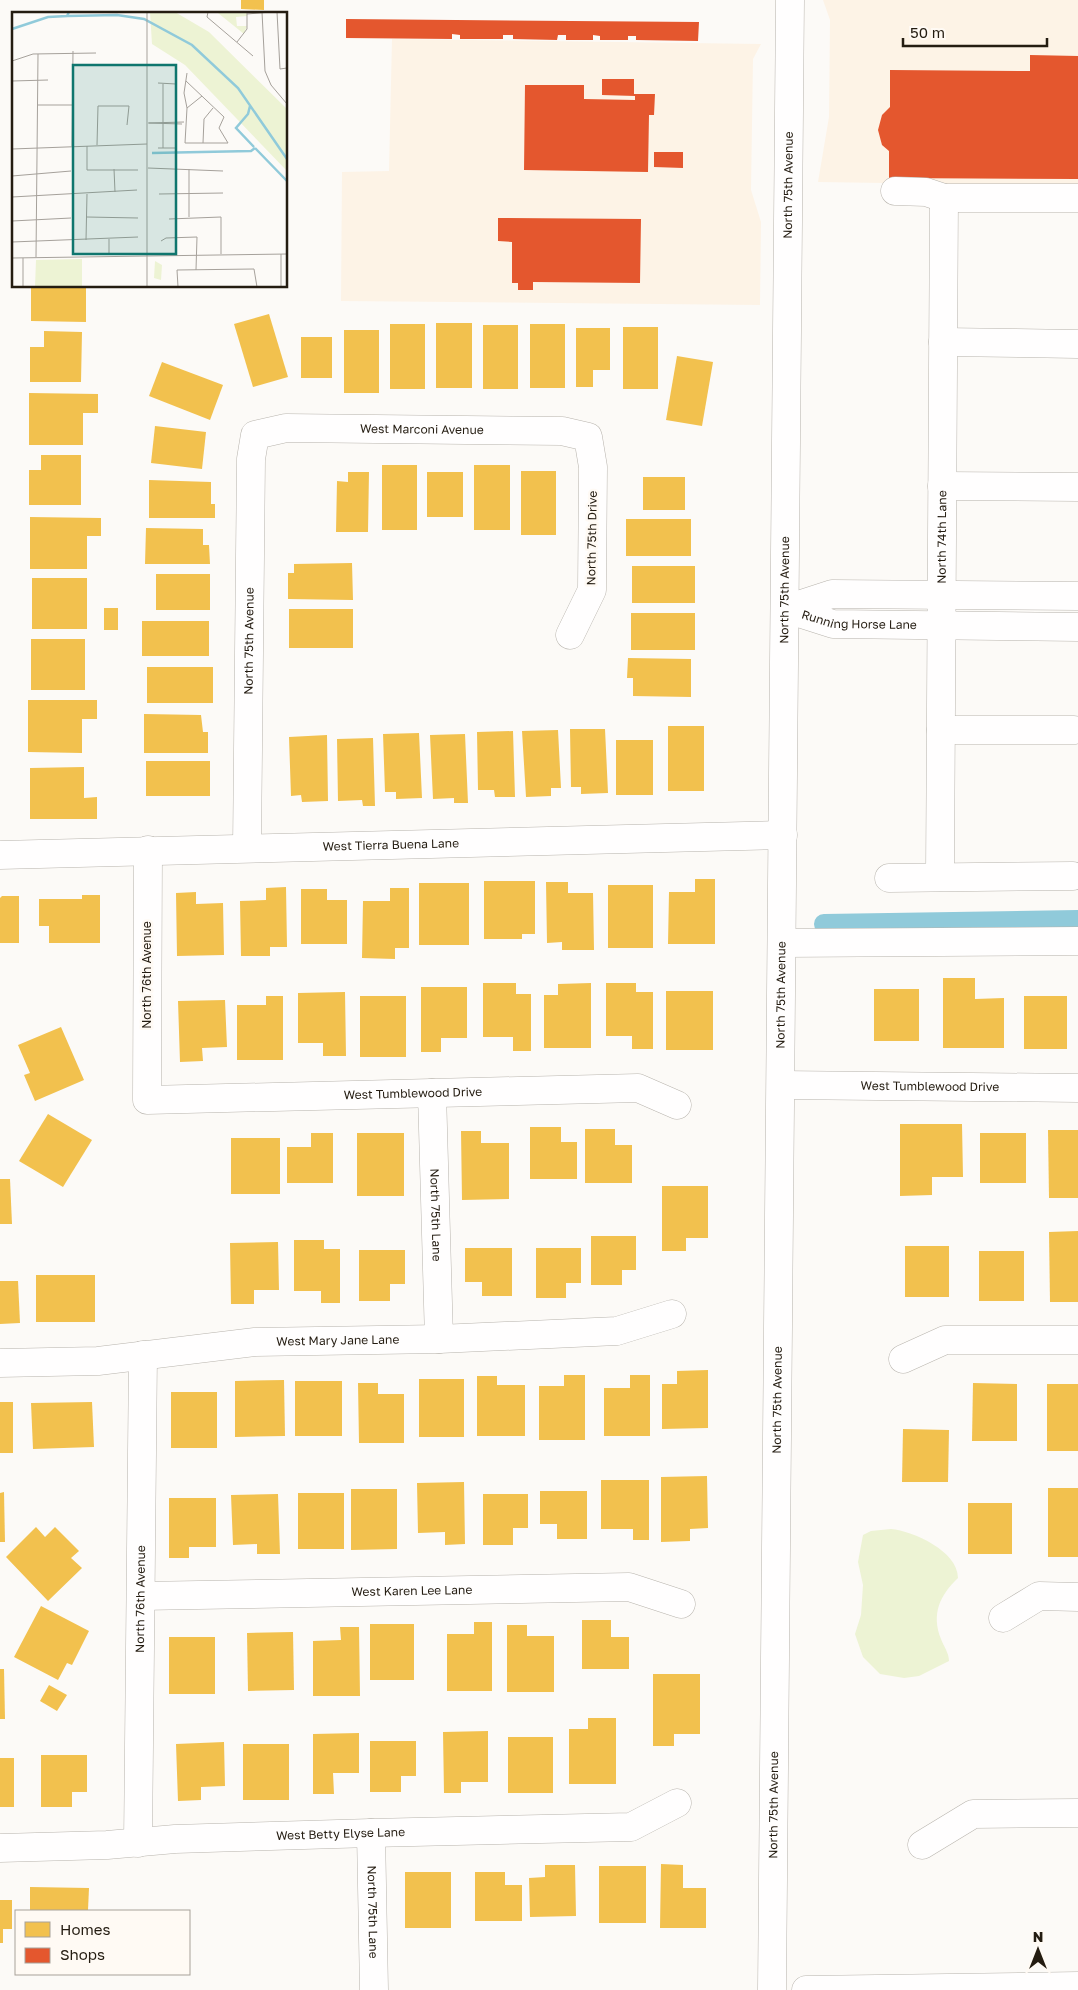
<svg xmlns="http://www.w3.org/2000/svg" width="1078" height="1990" viewBox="0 0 1078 1990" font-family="'Golos Text',sans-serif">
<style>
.built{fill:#fdf3e6}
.green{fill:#edf3d4}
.homes{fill:#f2c14e}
.shops{fill:#e4572e}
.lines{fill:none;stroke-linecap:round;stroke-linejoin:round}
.canal{stroke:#90cada;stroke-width:20}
.minor-casing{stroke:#b8b4ad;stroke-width:29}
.major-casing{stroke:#b8b4ad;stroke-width:29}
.minor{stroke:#fffefe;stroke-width:28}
.major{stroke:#fffefe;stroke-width:28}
.labels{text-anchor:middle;stroke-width:5;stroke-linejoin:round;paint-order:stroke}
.street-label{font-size:12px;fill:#241c11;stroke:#fffaf4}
.inset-river{fill:none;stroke:#90cada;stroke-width:2.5}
.inset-road{fill:none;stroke:#a6a19b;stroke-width:1}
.view{fill:#0f766e;fill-opacity:0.15;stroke:#0f766e;stroke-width:2.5}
.inset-edge{fill:none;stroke:#241c11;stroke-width:2.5}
</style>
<rect width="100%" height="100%" fill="#fcfaf7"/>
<g class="built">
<polygon points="823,0 1078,0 1078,186 818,182 829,117 830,20"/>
<polygon points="392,39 761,44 753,59 751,190 761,222 760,305 341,301 342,172 389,171"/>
</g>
<path class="green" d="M891,1529C913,1531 958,1551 958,1578C940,1595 931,1614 941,1639C944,1647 949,1653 949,1661L919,1676L904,1678L880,1674L863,1657L855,1634L861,1615L863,1585L858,1562L863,1535L871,1531Z"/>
<g class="homes">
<polygon points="241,0 264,0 264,10 241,9"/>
<polygon points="31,286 86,286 86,322 31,321"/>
<polygon points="269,314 288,377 253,387 234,324"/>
<rect x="436" y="323" width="36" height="65"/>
<rect x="390" y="324" width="35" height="65"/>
<rect x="530" y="324" width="35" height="64"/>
<rect x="483" y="325" width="35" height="64"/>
<rect x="623" y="327" width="35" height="62"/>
<polygon points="576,328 610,328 610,370 593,370 593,387 576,387"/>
<rect x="344" y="330" width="35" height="63"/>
<polygon points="44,331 82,332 81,382 30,382 30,347 44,347"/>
<rect x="301" y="337" width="31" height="41"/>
<polygon points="677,356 713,362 702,426 666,420"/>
<polygon points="162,362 223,385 210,420 149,396"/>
<polygon points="29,393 98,394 98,413 83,413 83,445 29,445"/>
<polygon points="155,426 206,432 202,469 151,463"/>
<polygon points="41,455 81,455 81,505 29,505 29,470 41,470"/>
<rect x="382" y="465" width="35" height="65"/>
<rect x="474" y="465" width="36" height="65"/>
<rect x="521" y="471" width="35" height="64"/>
<polygon points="348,472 369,472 368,532 336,532 337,481 348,482"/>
<rect x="427" y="472" width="36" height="45"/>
<rect x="643" y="477" width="42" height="33"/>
<polygon points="149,480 211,482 211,504 215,504 215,518 149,518"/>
<polygon points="30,517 101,518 101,536 87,536 87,569 30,569"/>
<rect x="626" y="519" width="65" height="37"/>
<polygon points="146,528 203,529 203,545 209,545 210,564 145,564"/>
<polygon points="352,563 353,600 288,599 288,573 294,573 294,564"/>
<rect x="632" y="566" width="63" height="37"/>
<rect x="156" y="574" width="54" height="36"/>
<rect x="32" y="578" width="55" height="51"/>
<rect x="104" y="608" width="14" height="22"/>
<rect x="289" y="609" width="64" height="39"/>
<rect x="631" y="613" width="64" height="37"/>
<rect x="142" y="621" width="67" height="35"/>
<rect x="31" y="639" width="54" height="51"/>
<polygon points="628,658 691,659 691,697 633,696 633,678 627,678"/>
<rect x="147" y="667" width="66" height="36"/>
<polygon points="28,700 97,700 97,719 82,719 82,753 28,752"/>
<polygon points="144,714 201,715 203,732 208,732 208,753 144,753"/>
<rect x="668" y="726" width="36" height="65"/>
<polygon points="570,729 605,729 608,793 581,794 581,787 571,787"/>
<polygon points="558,730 561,788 551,788 551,796 526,797 522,731"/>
<polygon points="513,731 515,797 495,797 494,790 478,790 477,732"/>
<polygon points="419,733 422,798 396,799 396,792 385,792 383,734"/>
<polygon points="465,734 468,803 454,803 454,798 433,799 430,735"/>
<polygon points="327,735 328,801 302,802 301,795 291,796 289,737"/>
<polygon points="373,738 375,806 363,806 362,800 338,801 337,739"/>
<rect x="616" y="740" width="37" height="55"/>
<rect x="146" y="761" width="64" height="35"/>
<polygon points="84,767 84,798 97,797 97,819 30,819 30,768"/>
<polygon points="695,879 715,879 715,944 668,944 669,892 695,892"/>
<polygon points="484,881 535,881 535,934 522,934 522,939 484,939"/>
<polygon points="546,882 568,882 568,893 593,893 594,950 562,950 562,942 547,943"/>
<rect x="419" y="883" width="50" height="62"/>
<rect x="608" y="885" width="45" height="63"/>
<polygon points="286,887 287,947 270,947 270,956 241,956 240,901 266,900 266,888"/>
<polygon points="390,888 409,888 409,948 395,948 395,959 362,958 363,901 390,901"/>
<polygon points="301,889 327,889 327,900 347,900 347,944 301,944"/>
<polygon points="196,892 196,904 223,903 224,955 177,956 176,893"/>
<polygon points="82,895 100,895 100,943 49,943 49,926 39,926 39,899 82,899"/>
<polygon points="2,896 19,896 19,943 0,943 0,898"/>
<polygon points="943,978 975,978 975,999 1004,998 1004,1048 943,1048"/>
<polygon points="483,983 516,983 516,994 531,994 531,1051 513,1051 513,1037 483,1037"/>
<polygon points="591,983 591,1048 544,1048 544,995 558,995 558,984"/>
<polygon points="606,983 636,983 636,992 653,992 653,1049 632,1049 632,1036 606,1036"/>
<polygon points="421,987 467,987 467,1038 441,1038 441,1052 421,1052"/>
<rect x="874" y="989" width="45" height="52"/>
<rect x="666" y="991" width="47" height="59"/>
<polygon points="345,992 346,1056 323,1056 323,1043 298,1043 298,993"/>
<polygon points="266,996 283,996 283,1060 237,1060 237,1005 266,1005"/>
<rect x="360" y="996" width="46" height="61"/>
<rect x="1024" y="996" width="43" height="53"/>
<polygon points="225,1000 227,1047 202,1048 203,1061 180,1062 178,1001"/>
<polygon points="61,1027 84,1080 35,1101 24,1075 30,1073 18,1045"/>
<polygon points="48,1114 92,1140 63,1187 19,1161"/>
<polygon points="900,1124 962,1124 963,1177 932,1177 932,1195 900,1196"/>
<polygon points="530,1127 561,1127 561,1142 577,1142 577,1179 530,1179"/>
<polygon points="585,1129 615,1129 615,1145 632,1145 632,1183 585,1183"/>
<polygon points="1048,1130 1078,1130 1078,1198 1049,1198"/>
<polygon points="461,1131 481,1131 481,1143 509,1143 509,1199 462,1200"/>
<polygon points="311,1133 333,1133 333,1183 287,1183 287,1147 311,1147"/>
<rect x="357" y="1133" width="47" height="63"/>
<rect x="980" y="1133" width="46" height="50"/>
<rect x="231" y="1138" width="49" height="56"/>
<polygon points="0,1179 10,1179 12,1224 0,1224"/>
<polygon points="662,1186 708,1186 708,1238 686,1238 686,1251 662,1251"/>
<polygon points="1078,1231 1078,1302 1050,1302 1049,1232"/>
<polygon points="591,1236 636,1236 636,1270 622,1270 622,1285 591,1285"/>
<polygon points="294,1240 324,1240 324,1249 340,1249 340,1303 321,1303 321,1291 294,1291"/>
<polygon points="278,1242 279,1290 254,1290 254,1304 231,1304 230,1243"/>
<rect x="905" y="1246" width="44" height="51"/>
<polygon points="465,1248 512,1248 512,1296 482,1296 482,1282 465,1282"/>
<polygon points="536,1248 581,1248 581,1283 566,1283 566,1298 536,1298"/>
<polygon points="359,1250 405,1250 405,1284 390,1284 390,1301 359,1301"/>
<rect x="979" y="1251" width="45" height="50"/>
<rect x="36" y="1275" width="59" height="47"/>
<polygon points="0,1281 18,1281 20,1323 0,1324"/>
<polygon points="708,1370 708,1428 662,1429 662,1384 677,1384 677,1371"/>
<polygon points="564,1375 585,1375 585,1440 539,1440 539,1386 564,1386"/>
<polygon points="630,1375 650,1375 650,1436 604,1436 604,1388 630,1388"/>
<polygon points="477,1376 497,1376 497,1385 525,1385 525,1436 477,1436"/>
<rect x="419" y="1379" width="45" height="58"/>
<polygon points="284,1380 285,1436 235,1437 235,1381"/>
<rect x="295" y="1381" width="47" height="55"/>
<polygon points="358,1383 378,1383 378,1394 404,1394 404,1443 359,1443"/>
<polygon points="973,1383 1017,1384 1017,1441 972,1441"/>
<rect x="1047" y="1384" width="31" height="67"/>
<rect x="171" y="1392" width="46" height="56"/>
<rect x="0" y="1402" width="13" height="51"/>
<polygon points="92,1402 94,1447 33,1449 31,1403"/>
<polygon points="903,1429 949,1430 948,1482 902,1482"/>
<polygon points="707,1476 708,1528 690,1529 690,1541 661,1542 661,1477"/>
<polygon points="601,1480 649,1480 649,1540 633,1540 633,1529 601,1529"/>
<polygon points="464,1482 465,1544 445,1545 445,1532 418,1533 417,1483"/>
<rect x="1048" y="1488" width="30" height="69"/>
<polygon points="351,1489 397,1489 397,1549 351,1550"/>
<polygon points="540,1491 587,1491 587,1539 557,1539 557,1524 540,1524"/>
<polygon points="4,1492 5,1542 0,1542 0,1493"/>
<rect x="298" y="1493" width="46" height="56"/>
<polygon points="278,1494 280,1554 257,1554 257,1544 233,1545 231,1495"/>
<polygon points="483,1494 528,1494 528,1528 513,1528 513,1545 483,1545"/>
<polygon points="169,1498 216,1498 216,1547 189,1547 189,1558 169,1558"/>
<rect x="968" y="1503" width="44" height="51"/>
<polygon points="36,1527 45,1537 55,1527 79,1551 71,1558 82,1568 48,1601 6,1557"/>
<polygon points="41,1606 89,1631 72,1665 67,1663 58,1680 14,1657"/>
<polygon points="582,1620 611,1620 611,1637 629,1637 629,1669 582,1669"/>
<polygon points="474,1622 492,1622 492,1691 447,1691 447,1634 474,1634"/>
<rect x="370" y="1624" width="44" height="56"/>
<polygon points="507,1625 527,1625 527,1636 554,1636 554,1692 507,1692"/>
<polygon points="340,1627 359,1627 360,1696 313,1696 313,1641 341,1640"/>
<polygon points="293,1632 294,1690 248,1691 247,1633"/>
<rect x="169" y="1637" width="46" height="57"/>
<polygon points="0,1669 4,1669 5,1719 0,1719"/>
<polygon points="653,1674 700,1674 700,1734 674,1734 674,1746 653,1746"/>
<polygon points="49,1685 67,1695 57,1711 40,1701"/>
<polygon points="588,1718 616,1718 616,1784 569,1784 569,1729 588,1729"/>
<polygon points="488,1731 488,1782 461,1782 461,1793 444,1793 443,1732"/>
<polygon points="359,1733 359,1773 333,1773 334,1794 313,1794 313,1734"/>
<rect x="508" y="1737" width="45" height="56"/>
<polygon points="370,1741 416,1741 416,1776 401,1776 401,1792 370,1792"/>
<polygon points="224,1742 225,1786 201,1787 201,1800 178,1801 176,1744"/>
<rect x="243" y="1744" width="46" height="56"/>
<polygon points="41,1755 87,1755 87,1792 72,1792 72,1807 41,1807"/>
<rect x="0" y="1758" width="14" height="49"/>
<polygon points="661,1864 683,1865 683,1888 706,1888 706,1928 660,1928"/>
<polygon points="545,1865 575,1865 576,1916 530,1917 529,1878 545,1877"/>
<rect x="599" y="1866" width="47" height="57"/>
<rect x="405" y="1872" width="46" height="56"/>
<polygon points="475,1872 505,1872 505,1885 522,1885 522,1921 475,1921"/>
<polygon points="30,1887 89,1888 88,1910 30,1911"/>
<polygon points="0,1900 12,1900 12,1929 3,1929 3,1943 0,1943"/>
</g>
<g class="shops">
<polygon points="346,19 699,22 698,41 636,40 636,36 628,36 628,40 600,40 600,36 593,35 593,40 566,40 566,35 558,35 557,40 513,39 513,35 503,35 503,39 460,39 460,35 452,34 452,39 346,38"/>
<polygon points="1030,55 1078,56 1078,179 889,178 889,151 882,145 878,130 882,115 890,107 890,70 1030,71"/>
<polygon points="602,79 634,79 634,94 655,94 654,115 649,115 648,172 524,170 525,85 584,85 584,99 635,100 635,96 602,95"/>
<polygon points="654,152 683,152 683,168 654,167"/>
<polygon points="498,218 641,219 640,283 533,282 533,290 518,290 518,283 512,283 512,242 498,241"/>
</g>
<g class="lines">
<polyline class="canal" points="824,924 1078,920"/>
<g class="minor-casing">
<g id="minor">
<polyline points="895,191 926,192 944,198 1078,198"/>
<polyline points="943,342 1077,344"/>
<polyline points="942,486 1078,487"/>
<polyline points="786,609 832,594 1078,596"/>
<path id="s1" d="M786,609L833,624L1078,627"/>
<polyline points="941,730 1074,730"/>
<path id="s2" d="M247,847L251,459L255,435L286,428L562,431L588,437L593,467L592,590L570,635"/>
<path id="s3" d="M148,850L147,1100L638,1088L677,1105"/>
<path id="s4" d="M0,855L783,835"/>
<path id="s5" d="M940,877L944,198"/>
<polyline points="889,878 1073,876"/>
<polyline points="782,943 1078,941"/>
<path id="s6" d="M781,1085L1078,1088"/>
<path id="s7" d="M432,1093L439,1339"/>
<polyline points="903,1359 945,1340 1078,1340"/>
<path id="s8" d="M0,1363L98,1361L255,1342L439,1339L617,1331L672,1314"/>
<path id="s9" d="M141,1596L629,1587L681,1604"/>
<polyline points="1003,1618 1039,1596 1078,1597"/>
<path id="s10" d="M371,1833L374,1990"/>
<path id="s11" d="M138,1843L143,1355"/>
<polyline points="922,1845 973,1814 1078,1813"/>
<path id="s12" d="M0,1848L107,1845L175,1839L371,1833L631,1827L677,1803"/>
<polyline points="806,1990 1078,1986"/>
</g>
</g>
<g class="major-casing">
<g id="major">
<path id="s13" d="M772,1990L790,0"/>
</g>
</g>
<use href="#minor" class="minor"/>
<use href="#major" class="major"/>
</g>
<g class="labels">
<g class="street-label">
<text dy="4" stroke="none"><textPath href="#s13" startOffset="1805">North 75th Avenue</textPath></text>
<text dy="4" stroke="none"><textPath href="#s2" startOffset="580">West Marconi Avenue</textPath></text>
<text transform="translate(592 538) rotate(-89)" y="4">North 75th Drive</text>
<text dy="4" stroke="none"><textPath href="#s5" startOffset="340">North 74th Lane</textPath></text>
<text dy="4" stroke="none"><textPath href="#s13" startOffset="1400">North 75th Avenue</textPath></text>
<text dy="4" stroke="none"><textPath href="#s1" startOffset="75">Running Horse Lane</textPath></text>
<text dy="4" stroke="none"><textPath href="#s2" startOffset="206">North 75th Avenue</textPath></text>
<text dy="4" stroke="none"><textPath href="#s4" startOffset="391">West Tierra Buena Lane</textPath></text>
<text transform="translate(147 975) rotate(-90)" y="4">North 76th Avenue</text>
<text dy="4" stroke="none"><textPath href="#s13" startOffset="995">North 75th Avenue</textPath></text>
<text dy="4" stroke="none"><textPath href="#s6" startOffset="149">West Tumblewood Drive</textPath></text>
<text dy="4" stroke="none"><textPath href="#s3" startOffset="516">West Tumblewood Drive</textPath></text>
<text dy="4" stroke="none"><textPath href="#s7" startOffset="122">North 75th Lane</textPath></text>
<text dy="4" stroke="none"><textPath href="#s8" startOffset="339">West Mary Jane Lane</textPath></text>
<text dy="4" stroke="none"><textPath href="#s13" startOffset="590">North 75th Avenue</textPath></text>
<text dy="4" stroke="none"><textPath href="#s9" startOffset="271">West Karen Lee Lane</textPath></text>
<text dy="4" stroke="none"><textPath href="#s11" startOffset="244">North 76th Avenue</textPath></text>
<text dy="4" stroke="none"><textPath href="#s13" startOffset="185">North 75th Avenue</textPath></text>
<text dy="4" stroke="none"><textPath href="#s12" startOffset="341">West Betty Elyse Lane</textPath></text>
<text dy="4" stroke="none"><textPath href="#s10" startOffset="79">North 75th Lane</textPath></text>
</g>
</g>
<g transform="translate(12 12)">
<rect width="275" height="275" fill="#fcfaf7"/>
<path d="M163,0L197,20L275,97V159L173,53L140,32L138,0ZM235,0V4L224,5L225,14H235L232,22L206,1ZM70,247V275H23L24,248ZM143,249L150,253L149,268L142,266Z" fill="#edf3d4"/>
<path class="inset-river" d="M55,4L105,3L132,7L180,33L226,76L275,147M0,17L36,5L55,4L57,0M238,94L236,102L224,116L242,135M243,136L275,169M140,141L239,139L243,136"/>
<path class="inset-road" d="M196,0L195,5L241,44M250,0L253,59L259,73L275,92M265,0L268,57L275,56M235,2L259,0M225,30L235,17V0M0,49L21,42L84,41M0,69L36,68M174,69L212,105L207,116L216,131H173L175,96L172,81L175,61M146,71L164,72M26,93H60M175,96L190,84M136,111L172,110M137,111L170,112M191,131L192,107L201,96M85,133L86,94H117L115,113M60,134L61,39M75,134V158H126M146,136H163M151,136V72M0,137L135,132M136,156L211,159M102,157L103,180M0,164L59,159M147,182L211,181M0,185L125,178M75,205L126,206M177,205V157M157,207L209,205V242M0,209L59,206M97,227V243M74,228L75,182M149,229L154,226L185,225L184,258M0,230L126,225M269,242V275M24,245L26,42M0,246L275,242M11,246V275M135,275V0M166,275L165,258L242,257L245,275"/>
<path class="view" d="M61,53H164V242H61Z"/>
<rect width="275" height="275" class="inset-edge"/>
</g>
<rect x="15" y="1910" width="175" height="65" fill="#fffaf4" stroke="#a7a199"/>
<rect x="25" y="1922" width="25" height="15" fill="#f2c14e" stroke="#a7a199"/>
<text x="60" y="1935" font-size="15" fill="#241c11">Homes</text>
<rect x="25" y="1948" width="25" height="15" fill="#e4572e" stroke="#a7a199"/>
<text x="60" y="1960" font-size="15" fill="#241c11">Shops</text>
<g transform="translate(1038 1950)" stroke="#fffaf4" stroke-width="4" paint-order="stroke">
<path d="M0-4L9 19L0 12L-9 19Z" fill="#241c11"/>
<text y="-8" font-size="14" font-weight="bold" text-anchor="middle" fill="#241c11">N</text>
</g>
<path d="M903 38v8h144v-8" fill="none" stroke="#241c11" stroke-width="2.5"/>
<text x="910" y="38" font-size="15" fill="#241c11" stroke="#fffaf4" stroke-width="4" paint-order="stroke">50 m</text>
</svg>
